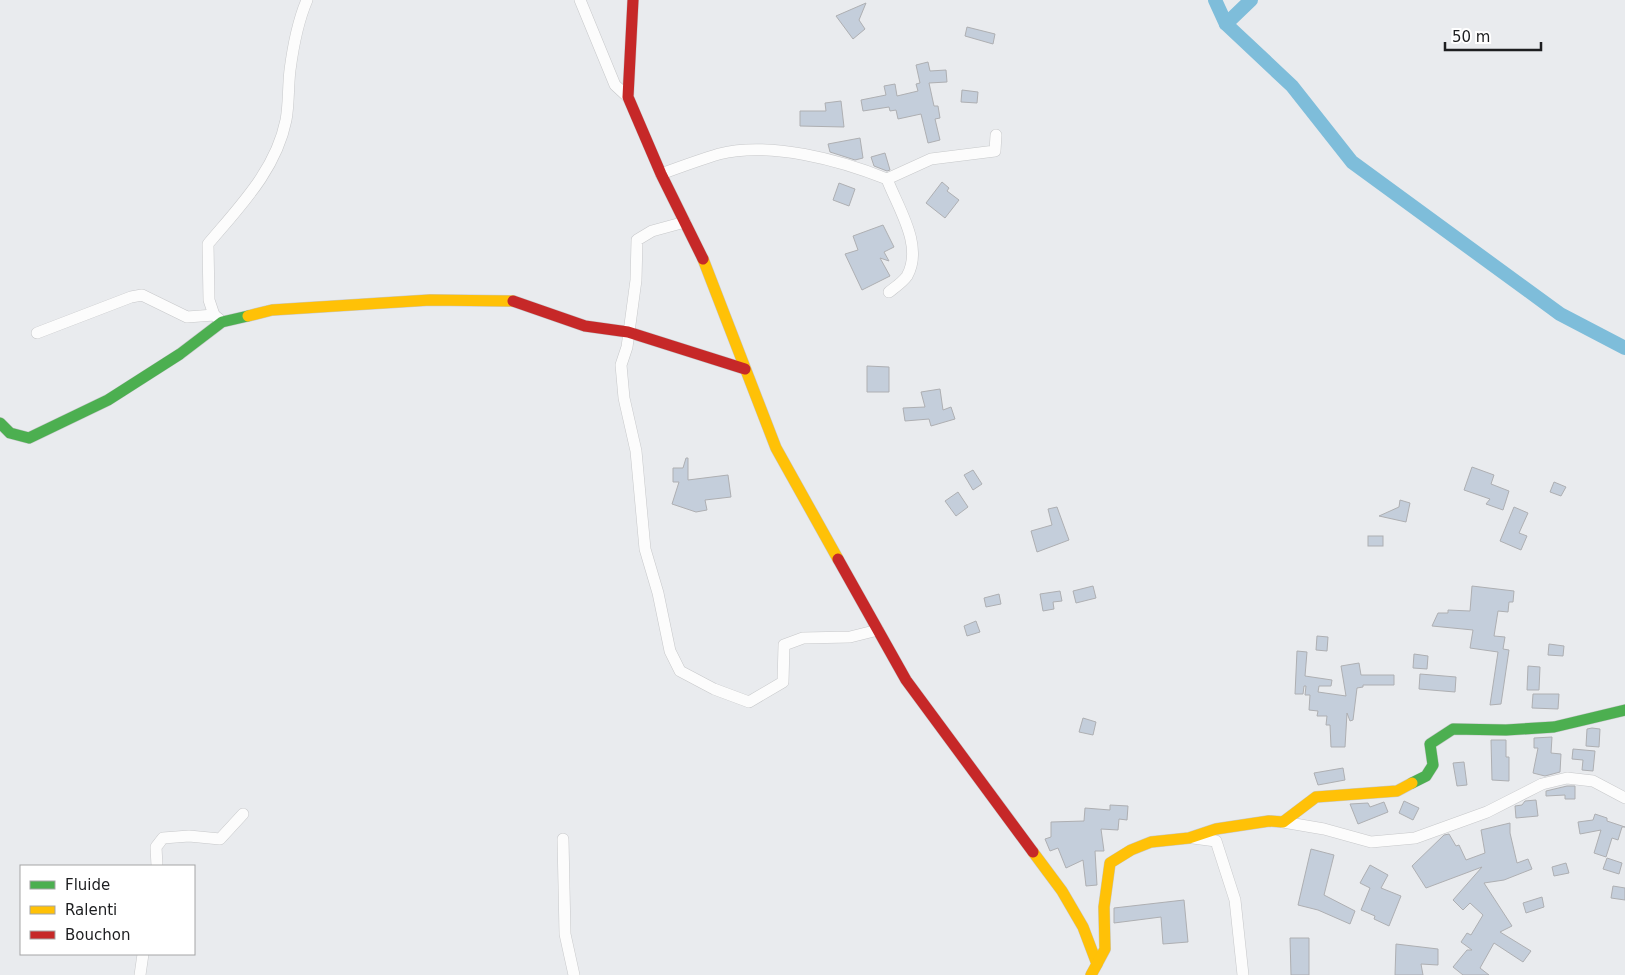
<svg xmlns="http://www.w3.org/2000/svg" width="1625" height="975" viewBox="0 0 1625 975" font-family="'DejaVu Sans',sans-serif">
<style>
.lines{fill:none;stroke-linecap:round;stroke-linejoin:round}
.canal{stroke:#7ebdda;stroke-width:14}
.building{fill:#c4cedb;stroke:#aeafb2}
.street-casing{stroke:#c7c8ca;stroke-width:12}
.fast-casing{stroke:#c7c8ca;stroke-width:12}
.slow-casing{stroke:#c7c8ca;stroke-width:12}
.jam-casing{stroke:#c7c8ca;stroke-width:12}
.street{stroke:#fcfcfc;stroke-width:11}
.fast{stroke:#4caf50;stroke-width:11}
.slow{stroke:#ffc107;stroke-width:11}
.jam{stroke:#c62828;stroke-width:11}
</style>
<rect width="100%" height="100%" fill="#e9ebee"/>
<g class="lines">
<g class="canal">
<polyline points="1215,0 1226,24 1292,86 1352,162 1560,314 1625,348"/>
<polyline points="1226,24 1251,0"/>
</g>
</g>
<g class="building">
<polygon points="866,3 859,20 865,29 853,39 836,16"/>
<polygon points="967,27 995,34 993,44 965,36"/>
<polygon points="928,62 930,71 946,70 947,82 929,83 934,106 938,106 940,118 935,119 940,140 928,143 921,114 898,119 896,110 890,111 889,107 863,111 861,100 886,95 884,86 895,84 897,96 918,91 916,84 920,83 916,65"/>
<polygon points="962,90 978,92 977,103 961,102"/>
<polygon points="841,101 844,127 800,126 800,111 826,111 825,103"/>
<polygon points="860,138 863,158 855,160 830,152 828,144"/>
<polygon points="885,153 890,170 887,171 874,166 871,157"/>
<polygon points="942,182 949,188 947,191 959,200 945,218 926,203"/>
<polygon points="839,183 855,189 849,206 833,200"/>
<polygon points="883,225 894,247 884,252 889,261 880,258 890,276 862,290 845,254 858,250 853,236"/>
<polygon points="867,366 889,367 889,392 867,392"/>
<polygon points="940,389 943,410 951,407 955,419 931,426 929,419 905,421 903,408 925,407 921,392"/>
<polygon points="686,458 688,458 688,480 728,475 731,497 705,500 707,510 696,512 672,504 679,482 673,482 673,468 683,468"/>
<polygon points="1472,467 1494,475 1491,484 1509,491 1503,510 1486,504 1490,499 1464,490"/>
<polygon points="973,470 982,484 973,490 964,475"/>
<polygon points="1554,482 1566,487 1561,496 1550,492"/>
<polygon points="958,492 968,507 956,516 945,501"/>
<polygon points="1400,500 1410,503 1406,522 1379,516 1399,507"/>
<polygon points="1057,507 1069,540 1037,552 1031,531 1052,525 1048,509"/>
<polygon points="1514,507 1528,513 1519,533 1527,536 1521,550 1500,541"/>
<rect x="1368" y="536" width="15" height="10"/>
<polygon points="1093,586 1096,598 1076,603 1073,591"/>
<polygon points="1472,586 1514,591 1513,602 1509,602 1508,612 1498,611 1494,636 1505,637 1503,649 1509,650 1501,704 1490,705 1498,652 1470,648 1473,630 1432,626 1438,613 1448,613 1448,610 1470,611"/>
<polygon points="1060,591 1062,601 1053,602 1054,609 1043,611 1040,594"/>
<polygon points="999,594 1001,604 986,607 984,598"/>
<polygon points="976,621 980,632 967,636 964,626"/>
<polygon points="1317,636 1328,637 1327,651 1316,650"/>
<polygon points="1549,644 1564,646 1563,656 1548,655"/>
<polygon points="1297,651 1307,652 1305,676 1332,680 1331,686 1319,686 1318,692 1346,696 1341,666 1359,663 1361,675 1394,675 1394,685 1363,685 1363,687 1357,688 1353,720 1350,721 1347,713 1345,747 1331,747 1330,725 1326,725 1327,716 1317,716 1318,711 1309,710 1310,695 1305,695 1306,686 1304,686 1303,694 1295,694"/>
<polygon points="1414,654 1428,656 1427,669 1413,668"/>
<polygon points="1528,666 1540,667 1539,690 1527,690"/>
<polygon points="1420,674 1456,677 1455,692 1419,689"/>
<polygon points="1533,694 1559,694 1558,709 1532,708"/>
<polygon points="1083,718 1096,722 1093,735 1079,732"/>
<polygon points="1592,728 1600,729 1599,747 1586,746 1587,729"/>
<polygon points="1552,737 1551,753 1561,754 1560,772 1545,776 1533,773 1538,748 1534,748 1534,738"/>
<polygon points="1491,740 1506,740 1506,757 1509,757 1509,781 1492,780"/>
<polygon points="1573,749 1595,751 1593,771 1582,770 1583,760 1572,759"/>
<polygon points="1464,762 1467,785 1457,786 1453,763"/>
<polygon points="1343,768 1345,780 1318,785 1314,773"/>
<polygon points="1567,786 1575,786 1575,799 1565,799 1565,795 1546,796 1546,791"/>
<polygon points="1536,800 1538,816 1516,818 1515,806 1522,805 1525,801"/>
<polygon points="1404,801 1419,808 1413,820 1399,813"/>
<polygon points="1384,802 1388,812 1358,824 1350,804 1368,803 1370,807"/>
<polygon points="1110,805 1128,806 1127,820 1119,819 1118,830 1101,829 1104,851 1095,851 1097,885 1086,886 1083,860 1066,868 1058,848 1050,851 1045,839 1051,837 1051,822 1084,821 1085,808 1110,810"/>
<polygon points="1595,814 1607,818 1607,821 1625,827 1622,827 1618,840 1612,838 1606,857 1594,853 1601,830 1580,834 1578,822 1593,820"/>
<polygon points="1510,823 1510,833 1517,863 1528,859 1532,869 1504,880 1484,883 1512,926 1500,932 1531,951 1523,962 1494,943 1480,968 1489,975 1463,975 1453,967 1467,950 1472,950 1461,942 1467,933 1471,935 1483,915 1470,903 1463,910 1453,900 1482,867 1426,888 1412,866 1444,835 1449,834 1456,846 1459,845 1466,860 1485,853 1481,830"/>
<polygon points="1311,849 1334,855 1324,895 1355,911 1350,924 1318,910 1298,905"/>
<polygon points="1607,858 1622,863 1619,874 1603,869"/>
<polygon points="1566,863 1569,873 1554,876 1552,867"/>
<polygon points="1370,865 1388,875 1381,888 1401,896 1389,926 1374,919 1375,916 1361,910 1370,888 1360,883"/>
<polygon points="1613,886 1625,888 1625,900 1611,898"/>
<polygon points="1542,897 1544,907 1526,913 1523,903"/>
<polygon points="1184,900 1188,942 1163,944 1161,917 1114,923 1114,908"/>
<polygon points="1290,938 1309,938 1309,975 1291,975"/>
<polygon points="1396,944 1438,949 1438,965 1421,964 1423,975 1395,975"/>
</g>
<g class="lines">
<g class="street-casing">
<g id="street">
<polyline points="580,0 615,85 628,97"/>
<path d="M661,174C680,167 699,160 719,154C770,141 840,160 887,179L931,159L995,151L996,135"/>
<path d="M887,179C898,208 924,246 907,276C903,282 894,288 889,292"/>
<polyline points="685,222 652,231 637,240 636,280 627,347 621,365 624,398 636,451 645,549 658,593 670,651 680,671 714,689 749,702 783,682 784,645 803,638 850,637 878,630"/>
<path d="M214,315L209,300L208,244C240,206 276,170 286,120C289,104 288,86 290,70C293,47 298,21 307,0"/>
<polyline points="37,333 131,297 142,295 187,317 214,315 219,319"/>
<polyline points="1283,822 1324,829 1371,842 1415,838 1487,812 1542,784 1567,778 1593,781 1625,798"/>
<polyline points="1193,838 1216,841 1235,900 1243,975"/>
<polyline points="563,839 565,934 574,975"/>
<polyline points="157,866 156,847 163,838 189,836 220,839 243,814"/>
<polyline points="140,975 143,954"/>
</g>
</g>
<g class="fast-casing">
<g id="fast">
<polyline points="0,423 10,433 29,438 108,400 180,354 222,322 248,316"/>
<polyline points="1412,783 1426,776 1433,765 1430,744 1453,729 1506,730 1554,727 1625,710"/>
</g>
</g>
<g class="slow-casing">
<g id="slow">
<polyline points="703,259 776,448 838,559"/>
<polyline points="248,316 272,310 430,300 513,301"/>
<polyline points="1033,852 1062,891 1083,927 1097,964 1091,975"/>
<polyline points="1097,964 1105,949 1104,907 1110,863 1131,850 1151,842 1189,838 1216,829 1269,821 1283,822 1316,797 1397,791 1412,783"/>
</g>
</g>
<g class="jam-casing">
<g id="jam">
<polyline points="633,0 628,97 661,174 703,259"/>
<polyline points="513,301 585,326 628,332 745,369"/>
<polyline points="838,559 906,680 1033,852"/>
</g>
</g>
<use href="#street" class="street"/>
<use href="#fast" class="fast"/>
<use href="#slow" class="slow"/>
<use href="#jam" class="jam"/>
</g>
<rect x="20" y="865" width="175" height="90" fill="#ffffff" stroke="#a5a5a6"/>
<rect x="30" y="881" width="25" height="8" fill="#4caf50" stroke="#a5a5a6"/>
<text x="65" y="890" font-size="15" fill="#1d1e20">Fluide</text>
<rect x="30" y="906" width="25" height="8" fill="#ffc107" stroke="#a5a5a6"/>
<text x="65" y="915" font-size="15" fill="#1d1e20">Ralenti</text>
<rect x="30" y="931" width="25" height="8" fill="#c62828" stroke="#a5a5a6"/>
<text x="65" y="940" font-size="15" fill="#1d1e20">Bouchon</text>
<path d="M1445 42v8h96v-8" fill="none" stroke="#1d1e20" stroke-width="2.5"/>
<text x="1452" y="42" font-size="15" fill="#1d1e20" stroke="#ffffff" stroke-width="4" paint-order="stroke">50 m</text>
</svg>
